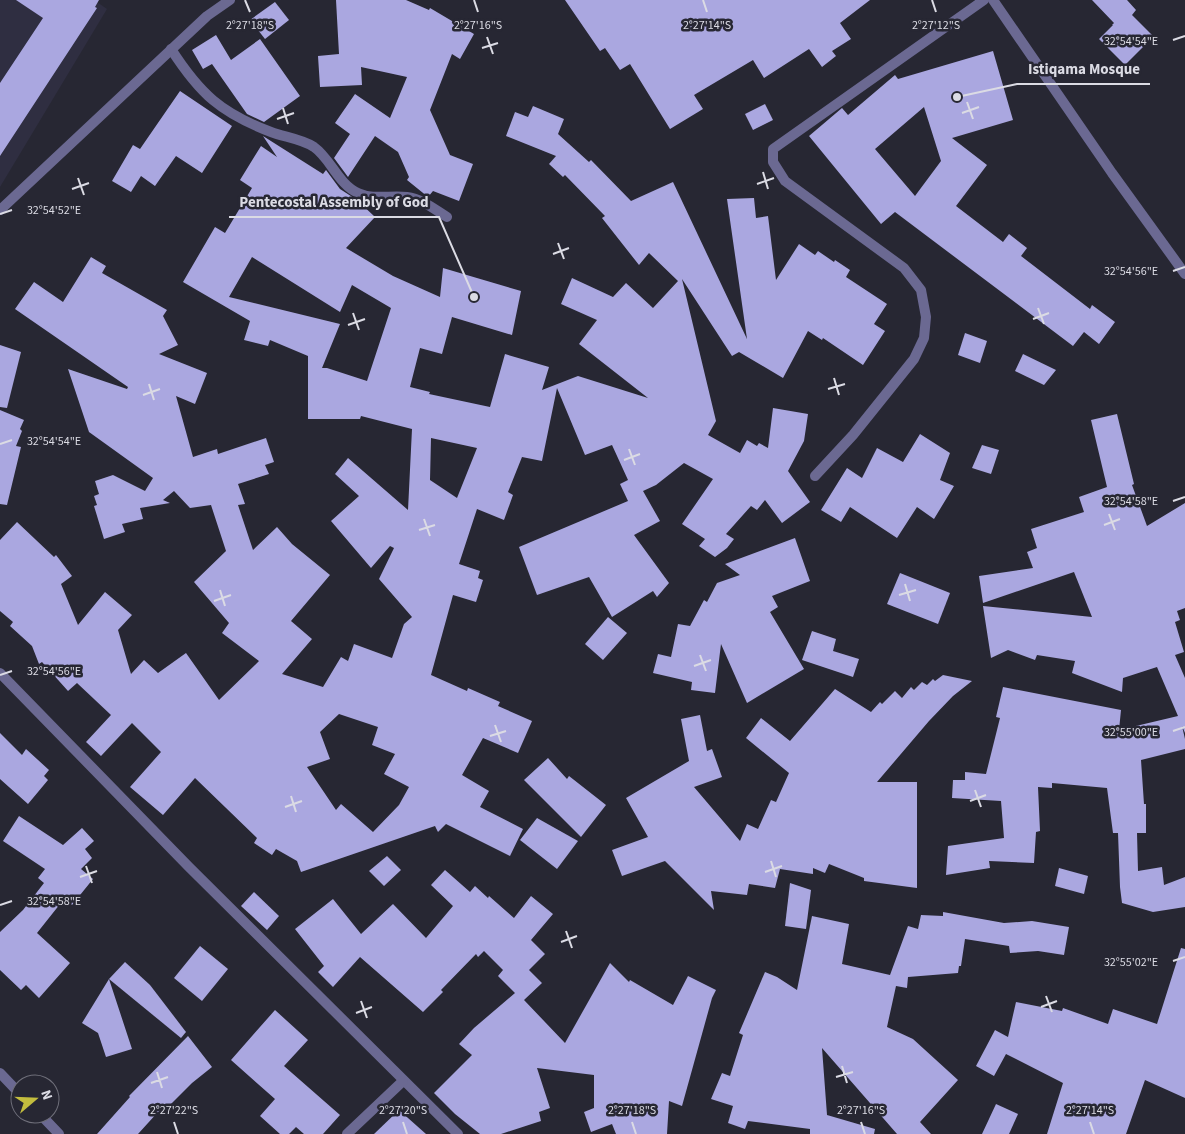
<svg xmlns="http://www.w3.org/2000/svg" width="1185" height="1134" viewBox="0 0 1185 1134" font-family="'Source Sans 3',sans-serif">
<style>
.built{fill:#2f2e41}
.building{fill:#aaa7e0;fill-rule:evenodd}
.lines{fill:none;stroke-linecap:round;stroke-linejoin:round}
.minor{stroke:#6b6992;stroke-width:10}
.ticks{fill:none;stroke:#dbdbe4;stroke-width:2}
.ticks-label{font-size:12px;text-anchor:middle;fill:#dbdbe4;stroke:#272733;stroke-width:5;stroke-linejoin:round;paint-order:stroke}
.leader{fill:none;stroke:#dbdbe4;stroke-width:2}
.callout-dot{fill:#dbdbe4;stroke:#272733;stroke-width:2}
.callout-label{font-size:15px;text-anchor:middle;font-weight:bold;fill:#dbdbe4;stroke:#272733;stroke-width:5;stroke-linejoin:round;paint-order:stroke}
</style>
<rect width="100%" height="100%" fill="#272733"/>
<polygon class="built" points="0,0 94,0 107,9 0,187"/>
<g class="building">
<polygon points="16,0 99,0 95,7 97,8 0,156 0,83 43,18"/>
<polygon points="336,0 406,0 429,10 430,8 474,34 460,59 452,54 430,110 450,155 473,164 459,201 433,191 428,197 407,180 409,177 398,152 375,136 348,177 334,158 350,134 335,123 355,94 390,118 407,77 361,67 362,85 320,87 318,56 339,54"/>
<polygon points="565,0 870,0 840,23 851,39 832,51 836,56 822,67 809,49 764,78 753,60 694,95 703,109 670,129 630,64 620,70 605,48 600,51"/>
<polygon points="1092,0 1127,0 1136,10 1132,15 1152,35 1149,38 1150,40 1125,65 1099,39 1113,25 1112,25 1114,23"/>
<polygon points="275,2 289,20 265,39 250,20"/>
<polygon points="216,35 231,60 260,39 300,96 264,122 247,114 212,64 203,69 192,50"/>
<path d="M993,51L1013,120L952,138L987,165L956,206L1003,242L1009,234L1027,248L1021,256L1090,309L1092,305L1115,322L1099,344L1084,332L1073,346L895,212L881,224L809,136L842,108L848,115L895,75L898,79ZM924,107L941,161L915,196L875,149Z"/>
<polygon points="180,91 232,126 202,173 176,156 155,186 141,176 131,192 112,181 133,145 140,149"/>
<polygon points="765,104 773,120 753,130 745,114"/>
<path d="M533,106L564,119L558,134L589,162L591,160L631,201L673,182L747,339L727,199L754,198L756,218L768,216L776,280L799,244L815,255L818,251L834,262L835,260L850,270L846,277L887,304L874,324L885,331L863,365L823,338L822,340L808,331L783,378L739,352L732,356L682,279L716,421L708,435L740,453L747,440L757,446L759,443L768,448L773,408L808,414L804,441L788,471L810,502L782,523L765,500L757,510L751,506L726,534L734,539L727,548L715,557L699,546L705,539L682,524L713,479L684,463L656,485L643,491L660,521L634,535L669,583L657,597L653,591L612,617L589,577L537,595L519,547L628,501L620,484L628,480L612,445L585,455L557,388L542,461L522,457L508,492L513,495L504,520L477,509L459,564L480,571L478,578L483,580L476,602L453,595L431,675L467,691L468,688L500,702L498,706L532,721L518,753L483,738L462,775L489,791L480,807L523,829L510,856L446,824L438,832L435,826L301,872L297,861L276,849L272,855L254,843L257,838L195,778L163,815L130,787L161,752L132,723L101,756L86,742L111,715L77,683L68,691L42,662L39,664L32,646L10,626L13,622L0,611V540L17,522L54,557L56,555L72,576L61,584L78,625L105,592L132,615L118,630L131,674L144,660L158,673L186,653L219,700L259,661L222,633L229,623L194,582L226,551L211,505L190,508L174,491L163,500L170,503L140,508L143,519L122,524L125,532L104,539L94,506L97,505L94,496L99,494L95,481L113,475L145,491L153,478L89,432L68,369L127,389L128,387L15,309L34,282L63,302L91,257L106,266L102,273L167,310L163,316L178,345L159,354L207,373L195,404L176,396L193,457L217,449L218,454L266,438L274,462L265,465L269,474L238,484L245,504L238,505L253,550L277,527L292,544L330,575L291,621L312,639L282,674L323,687L341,657L348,661L354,644L392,658L404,624L412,617L379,579L394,548L390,546L371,568L331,521L359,496L335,474L348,458L408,510L412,429L361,416L360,419H308V356L270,340L268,346L244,340L250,321L183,282L215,227L225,233L252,188L240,180L261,146L277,157L263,136L323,174L326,170L340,189L357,200L375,217L346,248L393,276L440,297L443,268L521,291L512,335L452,317L442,354L420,348L410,387L430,392L429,394L490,407L505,354L549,367L542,390L578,376L648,398L579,344L597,320L561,304L572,278L613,297L626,283L653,308L678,281L649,253L639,265L602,218L605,216L565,175L563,177L549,164L556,156L506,136L515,112L528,117ZM252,257L340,312L352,285L391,308L367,381L327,368H322L340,324L229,297ZM431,438L477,448L457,498L430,480ZM339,714L378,727L372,745L395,754L384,774L409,787L399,805L373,832L341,804L336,810L307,767L330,759L320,732Z"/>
<polygon points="965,333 987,341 980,363 958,355"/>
<polygon points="0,345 21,352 7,408 0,407"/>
<polygon points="1023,354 1056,370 1044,385 1015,371"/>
<polygon points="0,410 24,420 20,429 22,431 16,446 21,447 7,505 0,504"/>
<polygon points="1117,414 1134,484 1132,485 1147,526 1185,503 1185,608 1177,611 1180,620 1175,622 1184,652 1175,655 1185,678 1185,733 1182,726 1185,739 1185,749 1141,760 1144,804 1146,804 1146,833 1137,833 1138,871 1162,867 1164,885 1185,877 1185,907 1153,912 1122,903 1120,887 1118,833 1113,833 1107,788 1052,783 1052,788 1038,787 1040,831 1036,832 1034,863 989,861 990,868 946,875 948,846 1004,838 1001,801 952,798 953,780 965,780 965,772 986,774 1000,718 996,717 1003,687 1121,710 1119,730 1178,716 1157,667 1123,678 1122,692 1072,673 1075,661 1037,655 1035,660 1008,650 991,658 983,606 1092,617 1074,572 983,603 979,576 1033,568 1027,552 1037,548 1031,529 1084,512 1079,497 1107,487 1091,420"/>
<polygon points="920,434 950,453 940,480 954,486 934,519 917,507 897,538 850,507 841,522 821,510 847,468 862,478 877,448 903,462"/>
<polygon points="982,445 999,450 991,474 972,468"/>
<polygon points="795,538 810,581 772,596 778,607 770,612 804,669 747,703 721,644 715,693 691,690 692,682 653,673 658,654 671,657 678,624 690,626 704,600 707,602 717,583 740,575 725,564"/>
<polygon points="900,573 950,593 938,624 887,604"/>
<polygon points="608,617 627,633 603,660 585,644"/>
<polygon points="812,631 836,639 833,651 859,659 853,677 802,660"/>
<polygon points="943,675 972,681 953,696 929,721 877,782 917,782 917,888 864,881 864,878 829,864 825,873 813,868 813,874 780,869 775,888 749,884 747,895 711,891 714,910 665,861 622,876 612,850 648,837 626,798 689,761 681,719 700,715 707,751 712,749 722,777 694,787 740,841 747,824 758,829 771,800 776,802 789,773 746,738 761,718 790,741 835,689 871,712 880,702 882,704 895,691 902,698 911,687 914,690 922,682 927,685 933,679 935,681"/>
<polygon points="0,733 22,755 26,749 49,770 44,776 48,780 28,804 0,779"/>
<polygon points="548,758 567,779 569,776 606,805 581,837 524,780"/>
<polygon points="19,816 63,845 82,828 94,841 85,849 92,858 81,869 93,879 72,905 64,899 37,933 70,963 39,998 26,985 21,990 0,970 0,932 23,910 44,883 38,878 45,869 3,841"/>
<polygon points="537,818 578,841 557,869 520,840"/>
<polygon points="387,856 401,870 384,886 369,871"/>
<polygon points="1059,868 1088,876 1084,894 1055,886"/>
<polygon points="445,870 470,892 475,886 488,898 489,896 514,918 531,896 553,914 531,940 545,954 529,970 542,983 524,1000 565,1043 610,963 629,982 630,980 673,1005 688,976 716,990 712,998 682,1106 669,1101 667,1134 616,1134 612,1124 591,1132 584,1112 594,1108 594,1075 537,1068 550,1108 539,1112 541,1121 501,1134 480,1134 455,1114 434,1093 472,1055 459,1044 474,1028 515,993 498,976 503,970 484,951 478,957 476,954 441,990 443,992 423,1012 360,957 333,987 318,972 324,966 295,929 333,899 361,934 393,904 426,938 453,906 431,885"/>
<polygon points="790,883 811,890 806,929 785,926"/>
<polygon points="254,892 279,916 267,930 241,906"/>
<polygon points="943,912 1004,923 1032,921 1069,927 1064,955 1038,951 1010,953 1009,946 965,939 961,966 959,966 958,973 908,977 907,988 896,986 887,1027 913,1039 958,1080 920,1122 931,1134 897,1134 822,1048 827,1115 875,1129 874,1134 810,1134 810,1129 748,1121 745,1129 728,1123 733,1106 711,1099 722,1073 730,1076 743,1035 739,1033 765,972 777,977 797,990 812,916 849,924 842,964 890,975 908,926 918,929 921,915 943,916"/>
<polygon points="200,946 228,969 202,1001 174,978"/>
<polygon points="1181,948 1185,949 1185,1098 1145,1080 1126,1134 1047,1134 1063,1083 1006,1054 994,1076 976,1066 995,1030 1008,1037 1016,1002 1062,1011 1063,1008 1108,1024 1113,1009 1157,1024"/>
<polygon points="125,962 150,985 186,1032 181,1038 109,979"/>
<polygon points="109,979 132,1049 106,1057 98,1033 82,1023"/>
<polygon points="275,1010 308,1040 284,1066 340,1115 323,1134 304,1134 296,1127 289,1134 280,1134 260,1116 275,1099 231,1060"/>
<polygon points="188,1036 212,1067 192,1083 161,1114 158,1112 138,1134 97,1134 130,1097 129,1096"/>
<polygon points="996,1104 1018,1114 1009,1134 982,1134"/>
<polygon points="399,1110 426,1134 374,1134"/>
</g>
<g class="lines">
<g class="minor">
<polyline points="993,0 1112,173 1185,274"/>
<path d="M171,49C200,94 221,113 271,132C284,137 302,139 314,147C331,159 338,184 358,193C373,200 390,195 407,197C422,199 434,209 447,217"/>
<polyline points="0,210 207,16 230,0"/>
<polyline points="815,476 853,435 914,359 924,338 926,317 921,290 904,268 785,181 773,162 773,149 984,0"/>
<polyline points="0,673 189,867 458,1134"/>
<polyline points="0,1073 20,1094"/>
<polyline points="40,1114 59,1134"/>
<polyline points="347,1134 403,1081"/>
</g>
</g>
<path class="ticks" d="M245,0L250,12M474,0L478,12M703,0L707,12M932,0L936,12M487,37L493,54M1173,40L1185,36M482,48L498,43M967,102L973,119M283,108L288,124M962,113L979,107M277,119L294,113M763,172L768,189M78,178L84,195M757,184L774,178M72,189L89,183M0,214L12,210M558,243L564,259M553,254L569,248M1173,271L1185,267M1038,308L1044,324M353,313L359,330M1033,319L1049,313M348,325L365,319M834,378L839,395M149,384L154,400M828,389L845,384M143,395L160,389M0,444L12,440M629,449L635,465M624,460L640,454M1173,501L1185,497M1109,514L1115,530M424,519L430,536M1104,525L1120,519M419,530L435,525M905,584L910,601M220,590L225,606M899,595L916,590M214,601L231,595M700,655L706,671M694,666L711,660M0,675L12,671M495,725L501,742M1173,731L1185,727M490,736L506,731M975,790L981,807M291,796L296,812M970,801L986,795M285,807L302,801M771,861L776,877M86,866L92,883M765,872L782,866M80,877L97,871M0,905L12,901M566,931L572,948M561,942L577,936M1173,961L1185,957M1046,996L1052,1012M361,1001L367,1018M1041,1007L1057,1001M356,1013L372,1007M842,1066L847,1083M157,1072L162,1088M836,1077L853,1072M151,1083L168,1077M174,1122L178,1134M403,1122L407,1134M632,1122L636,1134M861,1122L865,1134M1090,1122L1094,1134"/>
<g class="ticks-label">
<text x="250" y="29">2°27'18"S</text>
<text x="478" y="29">2°27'16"S</text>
<text x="707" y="29">2°27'14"S</text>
<text x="936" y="29">2°27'12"S</text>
<text x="1131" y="45">32°54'54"E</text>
<text x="54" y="214">32°54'52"E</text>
<text x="1131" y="275">32°54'56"E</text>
<text x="54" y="445">32°54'54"E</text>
<text x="1131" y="505">32°54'58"E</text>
<text x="54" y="675">32°54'56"E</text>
<text x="1131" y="736">32°55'00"E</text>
<text x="54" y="905">32°54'58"E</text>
<text x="1131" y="966">32°55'02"E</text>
<text x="174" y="1114">2°27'22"S</text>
<text x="403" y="1114">2°27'20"S</text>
<text x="632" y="1114">2°27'18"S</text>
<text x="861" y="1114">2°27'16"S</text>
<text x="1090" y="1114">2°27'14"S</text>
</g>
<path class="leader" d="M957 97L1017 84H1150M474 297L439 217H229"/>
<g class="callout-dot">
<circle cx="957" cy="97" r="5"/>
<circle cx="474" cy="297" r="5"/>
</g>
<g class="callout-label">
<text x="1084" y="74">Istiqama Mosque</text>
<text x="334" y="207">Pentecostal Assembly of God</text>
</g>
<g transform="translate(35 1099) rotate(71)"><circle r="24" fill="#272733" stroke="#6f6f7a"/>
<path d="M0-4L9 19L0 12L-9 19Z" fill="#c3bd3e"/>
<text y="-8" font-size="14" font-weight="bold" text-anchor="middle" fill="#dbdbe4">N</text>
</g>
</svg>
